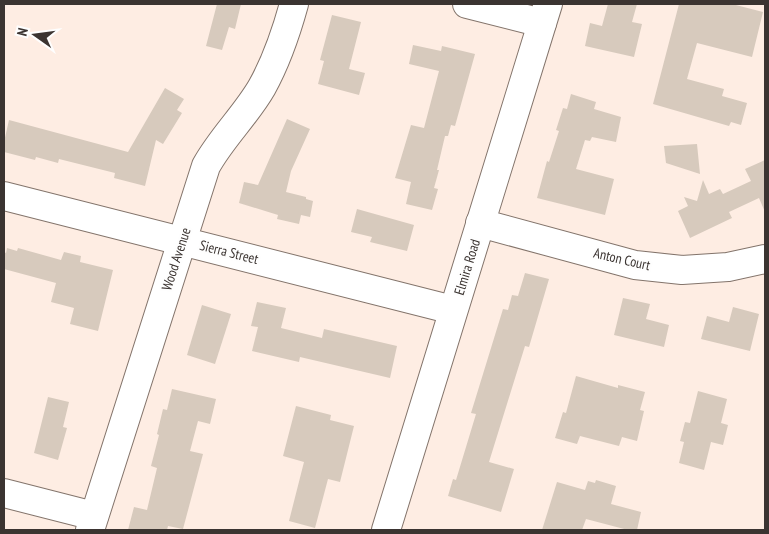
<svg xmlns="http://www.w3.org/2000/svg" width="769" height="534" viewBox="0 0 769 534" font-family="'PT Sans Narrow',sans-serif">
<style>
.building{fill:#d7cabd}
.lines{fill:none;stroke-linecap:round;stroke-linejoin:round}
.minor-casing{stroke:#83746b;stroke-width:30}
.minor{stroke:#fff;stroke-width:28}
.labels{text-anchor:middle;stroke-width:5;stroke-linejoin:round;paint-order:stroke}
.street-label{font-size:14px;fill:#3b3431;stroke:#fefefe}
</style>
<rect width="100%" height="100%" fill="#feede3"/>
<g class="building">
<polygon points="217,4 241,4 235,29 229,27 222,50 206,46"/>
<polygon points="608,4 637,4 632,22 642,24 634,57 585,46 590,23 602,26"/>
<polygon points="679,4 732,4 763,12 752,57 697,43 687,79 724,89 722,96 747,103 741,125 731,122 729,126 653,104"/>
<polygon points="332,15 361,22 349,69 365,73 359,95 318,84 324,61 320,60"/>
<polygon points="413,45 441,51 442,46 475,54 455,126 451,125 448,136 445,136 437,170 439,170 434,188 438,189 432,210 406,204 411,182 395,178 411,125 424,128 439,71 409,64"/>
<polygon points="165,88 184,99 177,110 182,113 163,144 156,140 145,186 114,178 115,173 59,159 58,163 36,157 35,160 4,152 4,142 9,120 128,152"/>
<polygon points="571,94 596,102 594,109 621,117 616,142 592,137 590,141 585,140 576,169 614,179 605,215 537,198 547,161 549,162 559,131 556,130 563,108 567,109"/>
<polygon points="287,119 310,129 291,171 286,192 306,197 306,199 313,201 310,217 301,215 299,224 277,219 278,215 239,203 244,182 258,185"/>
<polygon points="697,144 700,174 666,163 664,146"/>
<polygon points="765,160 765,212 759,198 729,212 732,218 690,238 678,211 688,206 684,197 697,201 703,180 709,194 720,189 723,194 751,181 745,169"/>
<polygon points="357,209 414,225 407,251 370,242 372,237 351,232"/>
<polygon points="7,248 17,251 18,248 61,260 64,252 81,256 80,262 113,270 98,331 70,324 74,308 51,302 56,283 4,269 4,252 6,253"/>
<polygon points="525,273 549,279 529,347 525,346 489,462 514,469 501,512 448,496 453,479 456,480 476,414 471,413 503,309 508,310 512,295 518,296"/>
<polygon points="623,298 650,304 646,319 669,325 664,347 614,335"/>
<polygon points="257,302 286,308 281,328 322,338 324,329 397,346 390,378 300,357 299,362 252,351 258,327 251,326"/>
<polygon points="202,305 231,314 215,364 187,355"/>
<polygon points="733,307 759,314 750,351 701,339 707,316 729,322"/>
<polygon points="576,376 618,388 618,385 645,392 640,410 644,411 637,441 622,437 619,446 580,436 577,444 555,438 563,412 566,413"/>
<polygon points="172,389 216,399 210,424 198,421 190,451 203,454 183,529 168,526 167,530 128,530 134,507 147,510 157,468 151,466 159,435 157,434 163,409 167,410"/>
<polygon points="698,391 727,399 721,423 728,425 723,445 711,442 704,470 679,463 684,442 680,441 685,422 690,423"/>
<polygon points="48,397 69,402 63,427 67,428 58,460 34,453"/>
<polygon points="296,406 331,415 330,420 354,426 340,482 328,479 315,528 289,521 304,462 283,456"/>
<polygon points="596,480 616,486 611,504 641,512 637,530 628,530 586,519 582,530 542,530 557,482 585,490 588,481 595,483"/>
</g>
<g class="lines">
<g class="minor-casing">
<g id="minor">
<polyline points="467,4 542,23"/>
<polyline points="4,196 453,310"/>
<polyline points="480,223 635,265 682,270 728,267 765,259"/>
<polyline points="4,493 94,516"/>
<path d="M90,530L206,166C222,137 246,115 262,87C277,60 286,33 294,4"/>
<polyline points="386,530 548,4"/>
</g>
</g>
<use href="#minor" class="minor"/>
</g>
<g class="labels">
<g class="street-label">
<text transform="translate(229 252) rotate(14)" y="5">Sierra Street</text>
<text transform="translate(176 259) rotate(-72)" y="5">Wood Avenue</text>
<text transform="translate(622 259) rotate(13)" y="5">Anton Court</text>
<text transform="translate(467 267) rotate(-73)" y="5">Elmira Road</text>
</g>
</g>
<rect width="769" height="534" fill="none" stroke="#3b3431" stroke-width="10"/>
<g transform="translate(35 35) rotate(284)" stroke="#fefefe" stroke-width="4" paint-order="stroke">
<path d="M0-4L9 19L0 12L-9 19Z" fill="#3b3431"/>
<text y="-8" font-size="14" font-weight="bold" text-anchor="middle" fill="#3b3431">N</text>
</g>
</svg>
